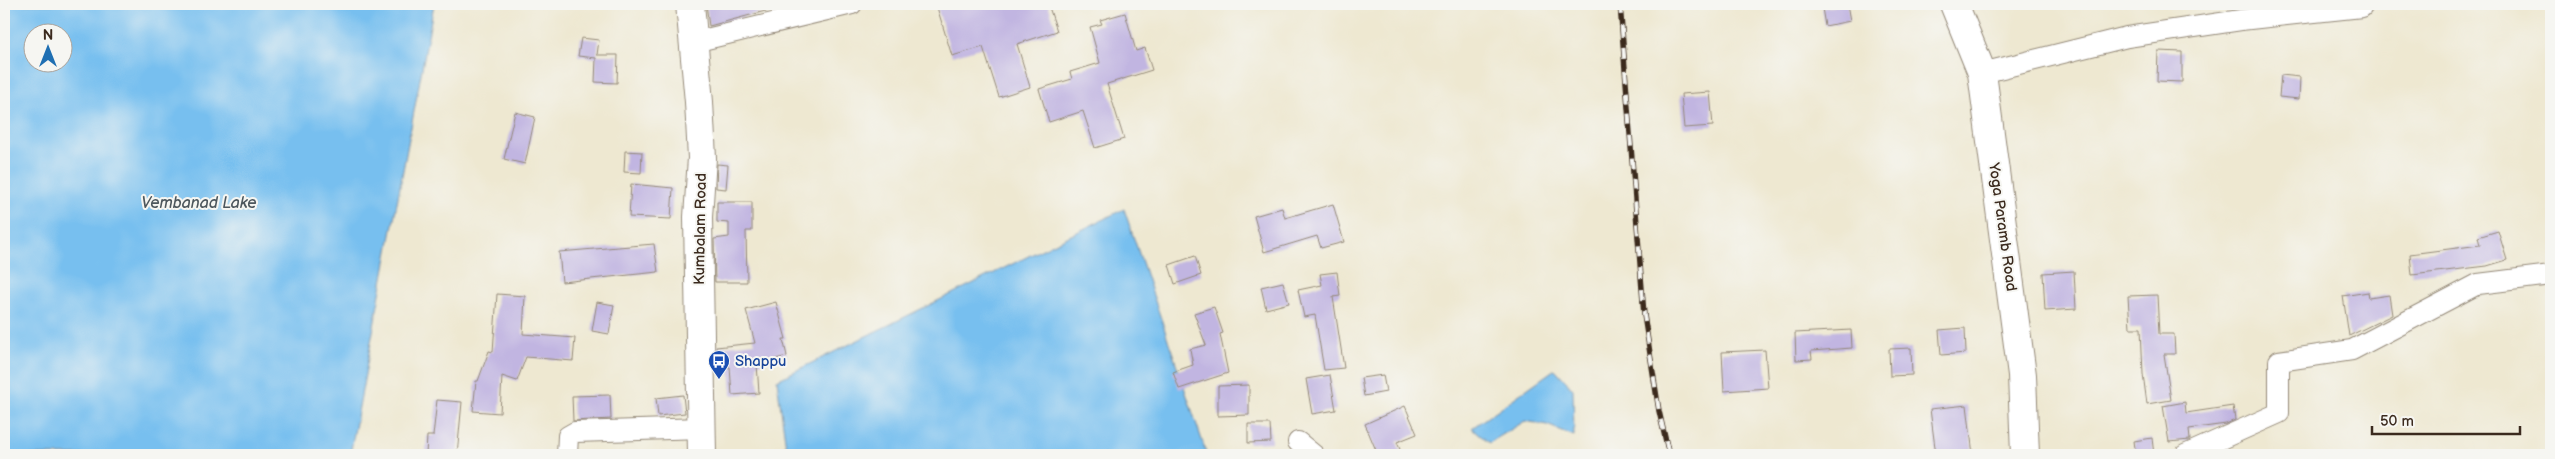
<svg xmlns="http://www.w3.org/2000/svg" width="2555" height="459" viewBox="0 0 2555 459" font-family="'Balsamiq Sans',sans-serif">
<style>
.water{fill:#77bfef;stroke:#597486;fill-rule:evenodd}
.building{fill:#c1b5e1}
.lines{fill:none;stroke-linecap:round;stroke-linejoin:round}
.street-casing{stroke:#948978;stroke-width:22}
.secondary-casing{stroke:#948978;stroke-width:30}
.street{stroke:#fff;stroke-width:20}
.secondary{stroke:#fff;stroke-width:28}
.rail-casing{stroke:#3b2a1e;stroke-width:5.5}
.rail{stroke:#f6f6f2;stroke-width:4;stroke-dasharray:11;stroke-linecap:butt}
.labels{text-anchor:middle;stroke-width:4;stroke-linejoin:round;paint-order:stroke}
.street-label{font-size:15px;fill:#3b2a1e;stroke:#f6f6f2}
.transit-label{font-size:15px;fill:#164399;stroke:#f6f6f2;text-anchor:start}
.water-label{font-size:16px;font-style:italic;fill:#4d575d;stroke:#f6f6f2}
</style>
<rect width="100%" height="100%" fill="#f6f6f2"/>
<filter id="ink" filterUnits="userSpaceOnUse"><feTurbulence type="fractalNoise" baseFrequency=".02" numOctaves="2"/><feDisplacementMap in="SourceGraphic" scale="10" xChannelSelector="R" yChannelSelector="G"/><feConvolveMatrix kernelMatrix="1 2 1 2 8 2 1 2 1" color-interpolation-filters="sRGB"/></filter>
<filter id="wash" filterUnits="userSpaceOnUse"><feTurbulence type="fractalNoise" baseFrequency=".0096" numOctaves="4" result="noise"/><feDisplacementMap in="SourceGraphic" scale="20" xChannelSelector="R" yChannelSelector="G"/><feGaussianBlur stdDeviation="1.12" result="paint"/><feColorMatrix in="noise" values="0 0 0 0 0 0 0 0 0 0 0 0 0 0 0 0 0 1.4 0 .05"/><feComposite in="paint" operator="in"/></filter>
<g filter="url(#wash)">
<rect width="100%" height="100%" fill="#eee8d1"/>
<g class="water">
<path d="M4,4H434L350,455H4ZM32,32H62V62H32Z"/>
<polygon points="1124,209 1207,455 787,455 777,380"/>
<polygon points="1555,369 1573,389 1574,436 1547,425 1525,421 1489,443 1472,428"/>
</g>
<g id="blocks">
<g class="building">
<polygon points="706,4 776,4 777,8 709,26"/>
<polygon points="936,4 1048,4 1057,31 1017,44 1030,87 999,97 983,47 952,56"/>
<polygon points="1847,4 1850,21 1825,26 1822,8"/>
<polygon points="1125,13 1136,51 1145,48 1152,70 1107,84 1124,139 1095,148 1083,111 1049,122 1039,89 1072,79 1070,72 1100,63 1090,27 1102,24 1100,20"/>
<polygon points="581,38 599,40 597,55 618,55 617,83 595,82 596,58 578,56"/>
<polygon points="2158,51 2182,52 2182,82 2157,81"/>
<polygon points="2281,75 2300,77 2299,99 2279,97"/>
<polygon points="1710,92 1713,126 1684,128 1681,94"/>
<polygon points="515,112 535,117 525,164 504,159"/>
<polygon points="625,151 642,152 641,173 624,172"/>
<polygon points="717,164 728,165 726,189 716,188"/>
<polygon points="631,184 673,188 671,219 629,217"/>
<polygon points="717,202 752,202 752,231 746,231 747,282 715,282 714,239 729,237 729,223 717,222"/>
<polygon points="1333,204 1344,242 1321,248 1317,236 1264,252 1254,216 1282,208 1285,218"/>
<polygon points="2498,231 2507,260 2487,266 2412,275 2410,254 2480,245 2478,237"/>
<polygon points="654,244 658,272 562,282 559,252"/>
<polygon points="1195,256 1201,275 1175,284 1169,265"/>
<polygon points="2074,271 2076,309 2045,311 2043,273"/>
<polygon points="1337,272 1340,296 1333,297 1344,368 1324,370 1315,315 1304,317 1298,290 1322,285 1320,274"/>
<polygon points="1283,282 1289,303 1266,309 1261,287"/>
<polygon points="2368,292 2369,298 2389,295 2392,315 2349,336 2343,296"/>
<polygon points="497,294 525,296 523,334 575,338 573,361 526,357 517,381 502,376 500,413 473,411 476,381 478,381 489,351 493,352"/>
<polygon points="2157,295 2159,334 2174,334 2175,354 2164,354 2171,400 2147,404 2143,374 2141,328 2130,328 2128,296"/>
<polygon points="597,302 614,305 609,334 592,331"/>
<polygon points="776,302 786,339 783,339 787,356 757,364 759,393 732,395 730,367 717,368 716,347 755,343 746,310"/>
<polygon points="1214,307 1223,333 1220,334 1228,373 1179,389 1173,372 1193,365 1190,349 1206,345 1194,313"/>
<polygon points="1965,328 1966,353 1941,355 1939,330"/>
<polygon points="1851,330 1852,348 1811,351 1812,359 1796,360 1795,333"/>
<polygon points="1911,348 1912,375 1890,376 1889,349"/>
<polygon points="1765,350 1768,388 1724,391 1722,352"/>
<polygon points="1330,375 1336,410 1312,414 1306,379"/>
<polygon points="1383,375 1386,392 1364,396 1361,378"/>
<polygon points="1249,385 1249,415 1218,416 1218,386"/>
<polygon points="610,395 611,419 573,421 572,396"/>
<polygon points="683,395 685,413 658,416 656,398"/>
<polygon points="437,400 462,402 457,455 426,455 427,436 433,436"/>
<polygon points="2185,402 2186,413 2233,406 2235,420 2226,424 2189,429 2190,440 2169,442 2163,406"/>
<polygon points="1967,405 1973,455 1936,455 1930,409"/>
<polygon points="1405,406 1417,434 1397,442 1401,452 1393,455 1378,455 1365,424"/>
<polygon points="1248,424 1270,424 1271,442 1248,443"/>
<polygon points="2152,438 2154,455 2136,455 2134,441"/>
</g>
</g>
</g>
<g filter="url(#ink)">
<use href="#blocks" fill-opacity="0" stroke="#948978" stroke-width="1"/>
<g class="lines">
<g class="street-casing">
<g id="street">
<polyline points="694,42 852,4"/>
<polyline points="1982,73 2127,37 2241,20 2362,7"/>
<polyline points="1298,442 1314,455"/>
<polyline points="567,455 568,436 575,432 702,428"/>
<polyline points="2185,455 2279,413 2279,361 2352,350 2478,284 2551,275"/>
</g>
</g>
<g class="secondary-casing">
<g id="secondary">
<polyline points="690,4 699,102 702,158 698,217 702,455"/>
<polyline points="1954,4 1982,73 2022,375 2025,455"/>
</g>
</g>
<use href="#street" class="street"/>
<use href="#secondary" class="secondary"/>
<g class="rail-casing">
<polyline id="rail" points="1620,4 1644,315 1659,411 1669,455"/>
</g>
<use href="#rail" class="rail"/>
</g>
</g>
<defs>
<g id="bus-pin" transform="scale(1.125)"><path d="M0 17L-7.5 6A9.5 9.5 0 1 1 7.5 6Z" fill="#1a4fb4" stroke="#f6f6f2"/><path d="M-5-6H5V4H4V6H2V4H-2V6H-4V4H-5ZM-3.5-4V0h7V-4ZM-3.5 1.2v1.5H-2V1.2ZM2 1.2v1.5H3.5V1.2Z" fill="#fff"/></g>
</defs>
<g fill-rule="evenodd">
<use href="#bus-pin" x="719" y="361"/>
</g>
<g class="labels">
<g class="street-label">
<text transform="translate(2003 227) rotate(82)" y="5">Yoga Paramb Road</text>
<text transform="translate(700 229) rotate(-89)" y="5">Kumbalam Road</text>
</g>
<g class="transit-label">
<text x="735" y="366">Shappu</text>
</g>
<g class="water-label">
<text x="199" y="208">Vembanad Lake</text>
</g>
</g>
<rect width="2555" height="459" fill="none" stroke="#f6f6f2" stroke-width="20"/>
<g transform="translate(48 48)"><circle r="24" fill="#f6f6f2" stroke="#aba49d"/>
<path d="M0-4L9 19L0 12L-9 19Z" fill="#1f6fb2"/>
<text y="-8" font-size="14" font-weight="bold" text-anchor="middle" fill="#3b2a1e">N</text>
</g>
<path d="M2372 426v8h148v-8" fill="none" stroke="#3b2a1e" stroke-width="2.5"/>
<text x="2380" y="426" font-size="15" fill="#3b2a1e" stroke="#f6f6f2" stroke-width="4" paint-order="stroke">50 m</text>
</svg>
